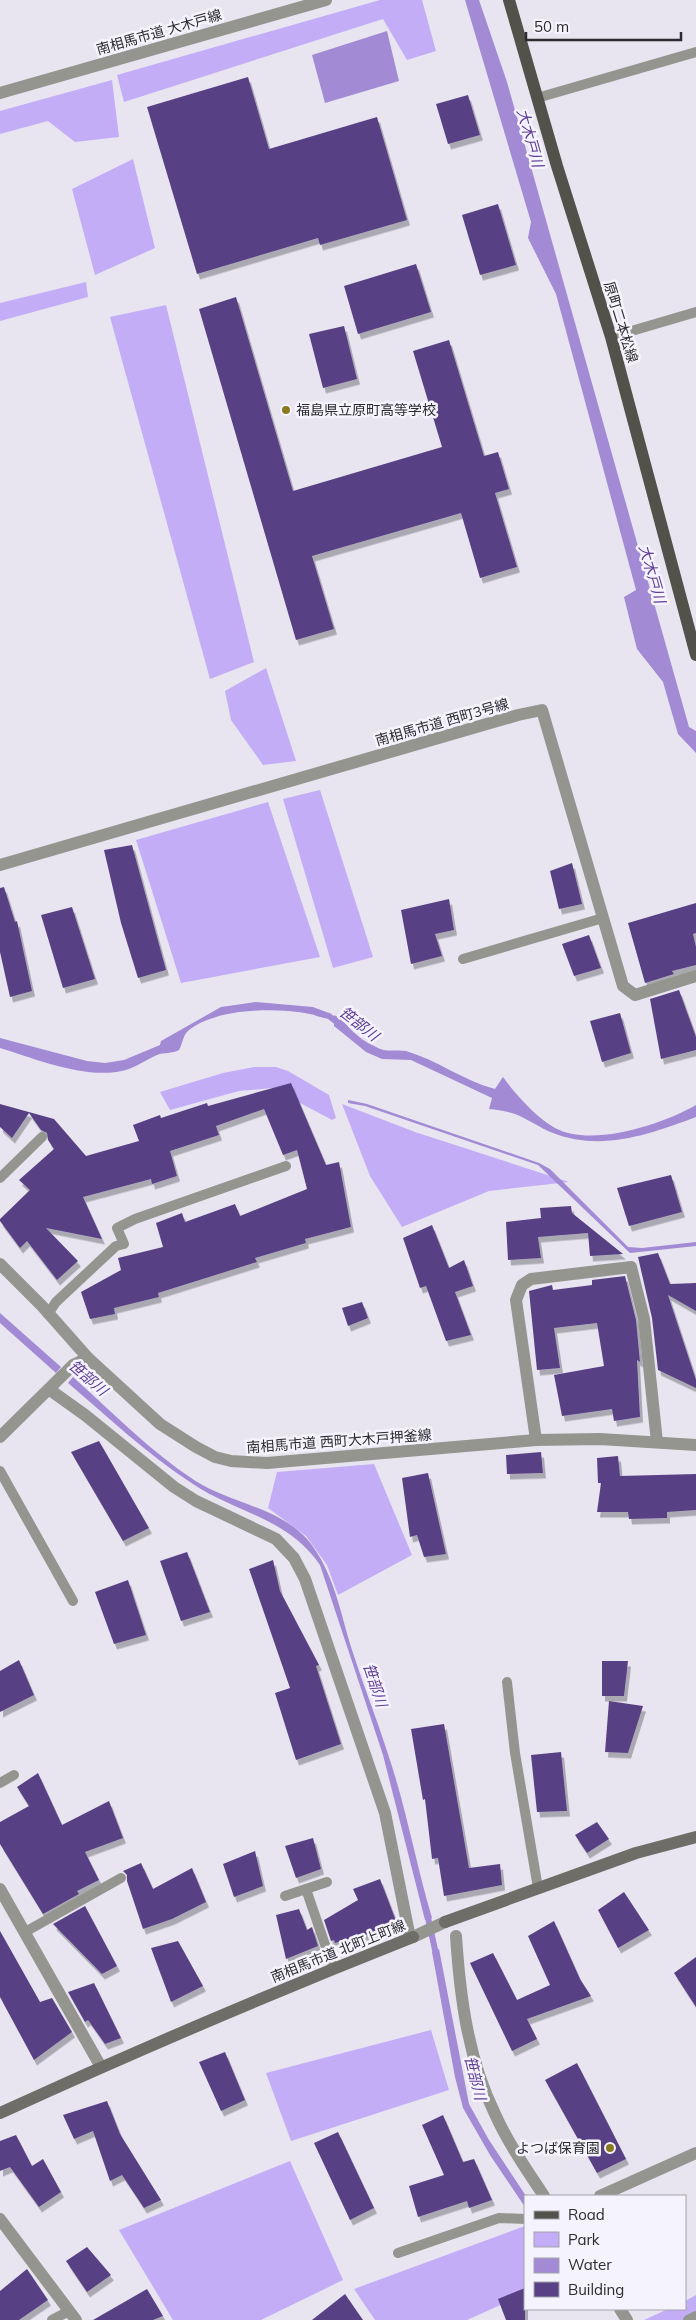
<svg xmlns="http://www.w3.org/2000/svg" width="696" height="2320" viewBox="0 0 696 2320" font-family="Mulish,'Noto Sans JP',sans-serif">
<style>
.green{fill:#c3adf7}
.water{fill:#a28ad5}
.lines{fill:none;stroke-linecap:round;stroke-linejoin:round}
.stream{stroke:#a28ad5;stroke-width:6}
.building{fill:#594185;filter:url(#shadow)}
.lane{stroke:#959590;stroke-width:10}
.street{stroke:#959590;stroke-width:12}
.secondary{stroke:#6e6d67;stroke-width:12}
.primary{stroke:#53524a;stroke-width:12}
.poi-dot{fill:#897a1f;stroke:#f5f3fd;stroke-width:2}
.labels{text-anchor:middle;stroke-width:5;stroke-linejoin:round;paint-order:stroke}
.street-label{font-size:14px;fill:#2c2b2f;stroke:#f5f3fd}
.poi-label{font-size:14px;fill:#2c2b2f;stroke:#f5f3fd;text-anchor:start}
.water-label{font-size:15px;font-style:italic;fill:#5f3e97;stroke:#f5f3fd}
</style>
<defs>
<filter id="shadow"><feDropShadow dx="3" dy="5.5" stdDeviation="0" flood-color="#0004"/></filter>
</defs>
<rect width="100%" height="100%" fill="#e8e5f0"/>
<g class="green">
<polygon points="380,0 422,0 436,51 407,60 383,19 124,102 117,75"/>
<polygon points="112,80 119,137 75,142 48,121 0,134 0,111"/>
<polygon points="133,159 155,248 95,275 72,189"/>
<polygon points="86,282 88,297 0,321 0,303"/>
<polygon points="166,305 254,662 210,679 110,317"/>
<polygon points="266,668 296,761 263,765 231,720 225,691"/>
<polygon points="320,790 373,957 333,968 283,799"/>
<polygon points="268,802 320,957 181,983 136,840"/>
<polygon points="254,1067 276,1067 288,1071 329,1095 336,1118 332,1120 272,1088 239,1091 170,1110 160,1092 223,1073"/>
<polygon points="342,1104 415,1132 569,1182 489,1191 402,1227 370,1176"/>
<polygon points="374,1464 412,1555 338,1595 327,1565 306,1536 268,1508 277,1472"/>
<polygon points="431,2030 449,2090 291,2141 266,2073"/>
<polygon points="290,2161 343,2280 261,2320 173,2320 119,2230"/>
<polygon points="525,2226 525,2294 467,2320 375,2320 354,2289"/>
<polygon points="696,2295 696,2320 644,2320 668,2309 685,2309 685,2301"/>
</g>
<g class="water">
<polygon points="465,0 479,0 507,82 689,727 696,731 696,753 678,734 663,682 637,649 624,597 636,590 556,294 528,238 531,222"/>
<polygon points="387,31 399,81 325,103 312,55"/>
<path d="M256,1002L313,1007L326,1012L325,1018C292,1006 214,1006 187,1032C183,1036 182,1045 179,1050C172,1054 164,1052 157,1055C148,1059 139,1065 129,1069C91,1082 36,1059 0,1048V1038L87,1061L105,1063L124,1060L160,1045L161,1041L221,1007Z"/>
<path d="M334,1015C345,1020 348,1028 357,1035C362,1040 370,1044 376,1047C386,1053 396,1049 406,1051C437,1060 464,1081 495,1089L503,1077C515,1094 537,1118 555,1128C592,1148 663,1124 696,1105V1117C651,1134 601,1152 553,1133C540,1128 528,1119 515,1114C507,1111 497,1110 489,1109L492,1098L411,1060L382,1059L366,1052L334,1026Z"/>
<polygon points="348,1100 367,1104 539,1163 550,1169 628,1247 642,1248 696,1242 696,1246 630,1253 538,1165 365,1106 348,1103"/>
<polygon points="0,1313 61,1367 56,1373 0,1323"/>
<path d="M73,1377C112,1412 150,1451 194,1480C229,1503 278,1507 307,1539C334,1571 340,1612 352,1650C363,1685 377,1719 388,1754C406,1807 416,1864 432,1918L425,1920L383,1755L320,1565C287,1517 238,1514 193,1484C148,1455 108,1417 68,1383Z"/>
<polygon points="439,1949 469,2104 489,2140 526,2196 525,2207 490,2155 463,2108 455,2077 432,1952"/>
</g>
<g class="lines">
<g class="stream">
<polyline points="317,1013 329,1016 339,1024"/>
<polyline points="427,1913 437,1959"/>
</g>
</g>
<g class="building">
<polygon points="248,77 269,149 377,117 407,220 320,245 318,238 197,274 147,107"/>
<polygon points="468,95 480,135 448,144 436,104"/>
<polygon points="498,204 516,265 480,275 462,215"/>
<polygon points="416,264 431,312 358,334 344,286"/>
<polygon points="236,297 293,491 442,447 413,351 449,340 484,456 498,452 509,489 495,493 517,567 480,578 461,513 312,556 334,629 296,640 199,309"/>
<polygon points="344,326 357,379 323,388 309,334"/>
<polygon points="132,845 166,970 138,978 121,923 104,850"/>
<polygon points="572,863 582,904 559,909 550,871"/>
<polygon points="4,887 15,922 17,921 32,991 10,997 0,952 0,888"/>
<polygon points="449,899 454,930 435,934 442,956 411,964 401,910"/>
<polygon points="696,903 696,933 693,934 696,947 696,965 672,971 674,974 645,983 628,923"/>
<polygon points="72,907 95,979 63,988 41,915"/>
<polygon points="589,935 601,968 574,976 562,944"/>
<polygon points="679,990 696,1037 696,1050 661,1059 650,999"/>
<polygon points="620,1013 631,1053 602,1062 590,1021"/>
<polygon points="291,1083 326,1165 339,1162 351,1227 305,1239 306,1243 255,1258 257,1262 158,1293 159,1297 114,1308 115,1314 90,1319 81,1292 121,1270 118,1258 163,1247 156,1223 182,1213 185,1222 235,1204 240,1216 307,1189 297,1150 283,1155 264,1109 216,1126 219,1135 170,1151 177,1176 152,1184 151,1179 83,1197 102,1239 46,1228 78,1261 57,1280 27,1241 20,1248 0,1221 0,1219 30,1190 19,1180 54,1149 48,1140 47,1133 41,1130 29,1113 12,1138 0,1127 0,1104 54,1119 86,1156 139,1141 133,1125 160,1115 161,1118 207,1103 208,1106"/>
<polygon points="671,1175 682,1212 629,1226 617,1188"/>
<polygon points="571,1206 572,1213 623,1254 590,1256 588,1233 538,1237 541,1258 508,1260 506,1222 541,1218 540,1208"/>
<polygon points="432,1225 449,1268 464,1260 473,1286 455,1292 471,1335 446,1341 426,1286 420,1288 403,1238"/>
<polygon points="658,1253 670,1284 696,1283 696,1311 668,1295 696,1380 696,1388 658,1370 652,1318 638,1257"/>
<polygon points="625,1276 636,1320 640,1362 637,1360 640,1417 614,1421 612,1409 562,1416 554,1375 604,1366 597,1323 554,1328 560,1368 537,1370 529,1291 552,1285 553,1290 592,1285 592,1280"/>
<polygon points="362,1302 368,1318 348,1326 342,1308"/>
<polygon points="99,1441 149,1528 123,1541 71,1452"/>
<polygon points="541,1452 543,1473 507,1474 506,1455"/>
<polygon points="618,1456 620,1476 696,1474 696,1510 667,1512 667,1518 629,1519 628,1512 597,1512 601,1483 598,1483 597,1458"/>
<polygon points="428,1473 446,1554 424,1557 417,1535 410,1537 402,1478"/>
<polygon points="187,1552 210,1612 181,1621 160,1561"/>
<polygon points="273,1560 280,1591 319,1665 316,1666 341,1744 296,1760 275,1693 290,1688 249,1569"/>
<polygon points="128,1580 146,1635 114,1644 95,1592"/>
<polygon points="19,1660 34,1695 0,1712 0,1671"/>
<polygon points="602,1661 628,1661 624,1696 602,1696"/>
<polygon points="609,1701 643,1706 628,1753 605,1752"/>
<polygon points="444,1724 469,1868 500,1864 502,1885 444,1896 438,1858 432,1859 425,1799 423,1800 411,1729"/>
<polygon points="561,1752 567,1811 537,1812 531,1755"/>
<polygon points="38,1773 62,1825 109,1801 123,1838 85,1852 99,1880 77,1891 79,1894 43,1914 0,1844 0,1822 29,1806 17,1787"/>
<polygon points="597,1822 609,1839 587,1853 575,1835"/>
<polygon points="313,1838 321,1869 296,1878 285,1846"/>
<polygon points="255,1851 263,1886 234,1897 223,1864"/>
<polygon points="141,1863 153,1889 192,1868 206,1902 172,1919 143,1929 127,1881 127,1875 123,1871"/>
<polygon points="380,1879 398,1926 335,1943 334,1940 331,1941 324,1920 358,1900 353,1889"/>
<polygon points="624,1892 649,1930 618,1948 598,1910"/>
<polygon points="85,1906 117,1966 102,1974 53,1924"/>
<polygon points="299,1909 307,1930 312,1927 318,1946 286,1959 276,1915"/>
<polygon points="554,1921 580,1979 591,1996 527,2019 537,2039 512,2051 470,1963 493,1953 517,2000 550,1985 528,1936"/>
<polygon points="0,1931 40,2002 52,1998 72,2032 34,2060 0,1997"/>
<polygon points="178,1941 203,1986 171,2002 151,1948"/>
<polygon points="696,1957 696,2007 674,1973"/>
<polygon points="94,1983 121,2038 105,2044 88,2020 85,2022 68,1992"/>
<polygon points="225,2052 245,2100 221,2111 199,2062"/>
<polygon points="577,2063 626,2159 597,2173 545,2080"/>
<polygon points="107,2101 120,2134 161,2200 144,2208 122,2175 110,2181 93,2131 74,2139 63,2115"/>
<polygon points="443,2115 463,2162 474,2159 492,2200 469,2208 467,2201 418,2217 409,2186 444,2175 422,2125"/>
<polygon points="338,2132 374,2208 350,2220 314,2143"/>
<polygon points="16,2135 32,2166 43,2159 61,2192 39,2207 10,2167 0,2171 0,2141"/>
<polygon points="87,2247 111,2275 87,2292 66,2261"/>
<polygon points="27,2269 48,2300 19,2320 0,2320 0,2291"/>
<polygon points="525,2288 525,2320 506,2320 498,2299"/>
<polygon points="147,2289 163,2316 153,2320 93,2320"/>
<polygon points="345,2294 363,2320 312,2320"/>
</g>
<g class="lines">
<g class="lane">
<polyline points="537,98 696,52"/>
<polyline points="611,337 696,312"/>
<polyline points="463,959 603,918"/>
<polyline points="0,1178 42,1137"/>
<polyline points="48,1314 56,1302 116,1246 124,1244 117,1228 135,1219 286,1166"/>
<polyline points="0,1471 73,1601"/>
<polyline points="507,1682 515,1753 538,1888"/>
<polyline points="0,1783 14,1775"/>
<polyline points="306,1889 333,1968"/>
<polyline points="285,1896 327,1882"/>
<polyline points="25,1932 121,1878"/>
<polyline points="398,2253 499,2218 525,2219"/>
<polyline points="52,2320 69,2311"/>
<polyline points="688,2320 696,2316"/>
</g>
<g class="street">
<polyline points="0,93 326,0"/>
<polyline points="0,865 518,715 542,710 623,986 635,995 696,976"/>
<polyline points="0,1264 42,1306 88,1358 160,1424 196,1447 215,1457 231,1461 267,1463 536,1440 600,1439 696,1445"/>
<polyline points="50,1390 85,1415 174,1487 196,1501 276,1539 294,1558 305,1579 385,1813 410,1938"/>
<polyline points="0,1437 73,1365 88,1358"/>
<polyline points="536,1440 516,1300 522,1285 531,1279 631,1267 644,1319 657,1442"/>
<polyline points="0,1889 101,2067"/>
<path d="M456,1936C460,1997 468,2059 495,2114C508,2143 527,2170 544,2196"/>
<polyline points="413,1937 445,1922"/>
<polyline points="600,2196 696,2153"/>
<polyline points="0,2219 76,2320"/>
<polyline points="620,2309 627,2320"/>
</g>
<g class="secondary">
<polyline points="445,1922 636,1853 696,1837"/>
<path d="M0,2113C136,2051 274,1992 413,1937"/>
</g>
<polyline class="primary" points="509,0 557,166 611,337 696,655"/>
</g>
<g class="poi-dot">
<circle cx="286" cy="410" r="5"/>
<circle cx="610" cy="2148" r="5"/>
</g>
<g class="labels">
<g class="street-label">
<text transform="translate(159 32) rotate(-16)" y="5">南相馬市道 大木戸線</text>
<text transform="translate(621 322) rotate(73)" y="5">原町二本松線</text>
<text transform="translate(442 722) rotate(-16)" y="5">南相馬市道 西町3号線</text>
<text transform="translate(339 1441) rotate(-4)" y="5">南相馬市道 西町大木戸押釜線</text>
<text transform="translate(338 1951) rotate(-22)" y="5">南相馬市道 北町上町線</text>
</g>
<g class="poi-label">
<text x="296" y="415">福島県立原町高等学校</text>
<text x="600" y="2153" text-anchor="end">よつば保育園</text>
</g>
<g class="water-label">
<text transform="translate(530 138) rotate(74)" y="5">大木戸川</text>
<text transform="translate(652 574) rotate(74)" y="5">大木戸川</text>
<text transform="translate(359 1024) rotate(38)" y="5">笹部川</text>
<text transform="translate(88 1378) rotate(41)" y="5">笹部川</text>
<text transform="translate(375 1685) rotate(72)" y="5">笹部川</text>
<text transform="translate(475 2078) rotate(76)" y="5">笹部川</text>
</g>
</g>
<rect x="524" y="2195" width="162" height="115" fill="#f5f3fd" stroke="#a5a3ab"/>
<rect x="534" y="2211" width="25" height="8" fill="#53524a" stroke="#a5a3ab"/>
<text x="568" y="2220" font-size="15" fill="#2c2b2f">Road</text>
<rect x="534" y="2232" width="25" height="15" fill="#c3adf7" stroke="#a5a3ab"/>
<text x="568" y="2245" font-size="15" fill="#2c2b2f">Park</text>
<rect x="534" y="2258" width="25" height="15" fill="#a28ad5" stroke="#a5a3ab"/>
<text x="568" y="2270" font-size="15" fill="#2c2b2f">Water</text>
<rect x="534" y="2282" width="25" height="15" fill="#594185" stroke="#a5a3ab"/>
<text x="568" y="2295" font-size="15" fill="#2c2b2f">Building</text>
<path d="M526 32v8h155v-8" fill="none" stroke="#2c2b2f" stroke-width="2.5"/>
<text x="534" y="32" font-size="15" fill="#2c2b2f" stroke="#f5f3fd" stroke-width="4" paint-order="stroke">50 m</text>
</svg>
